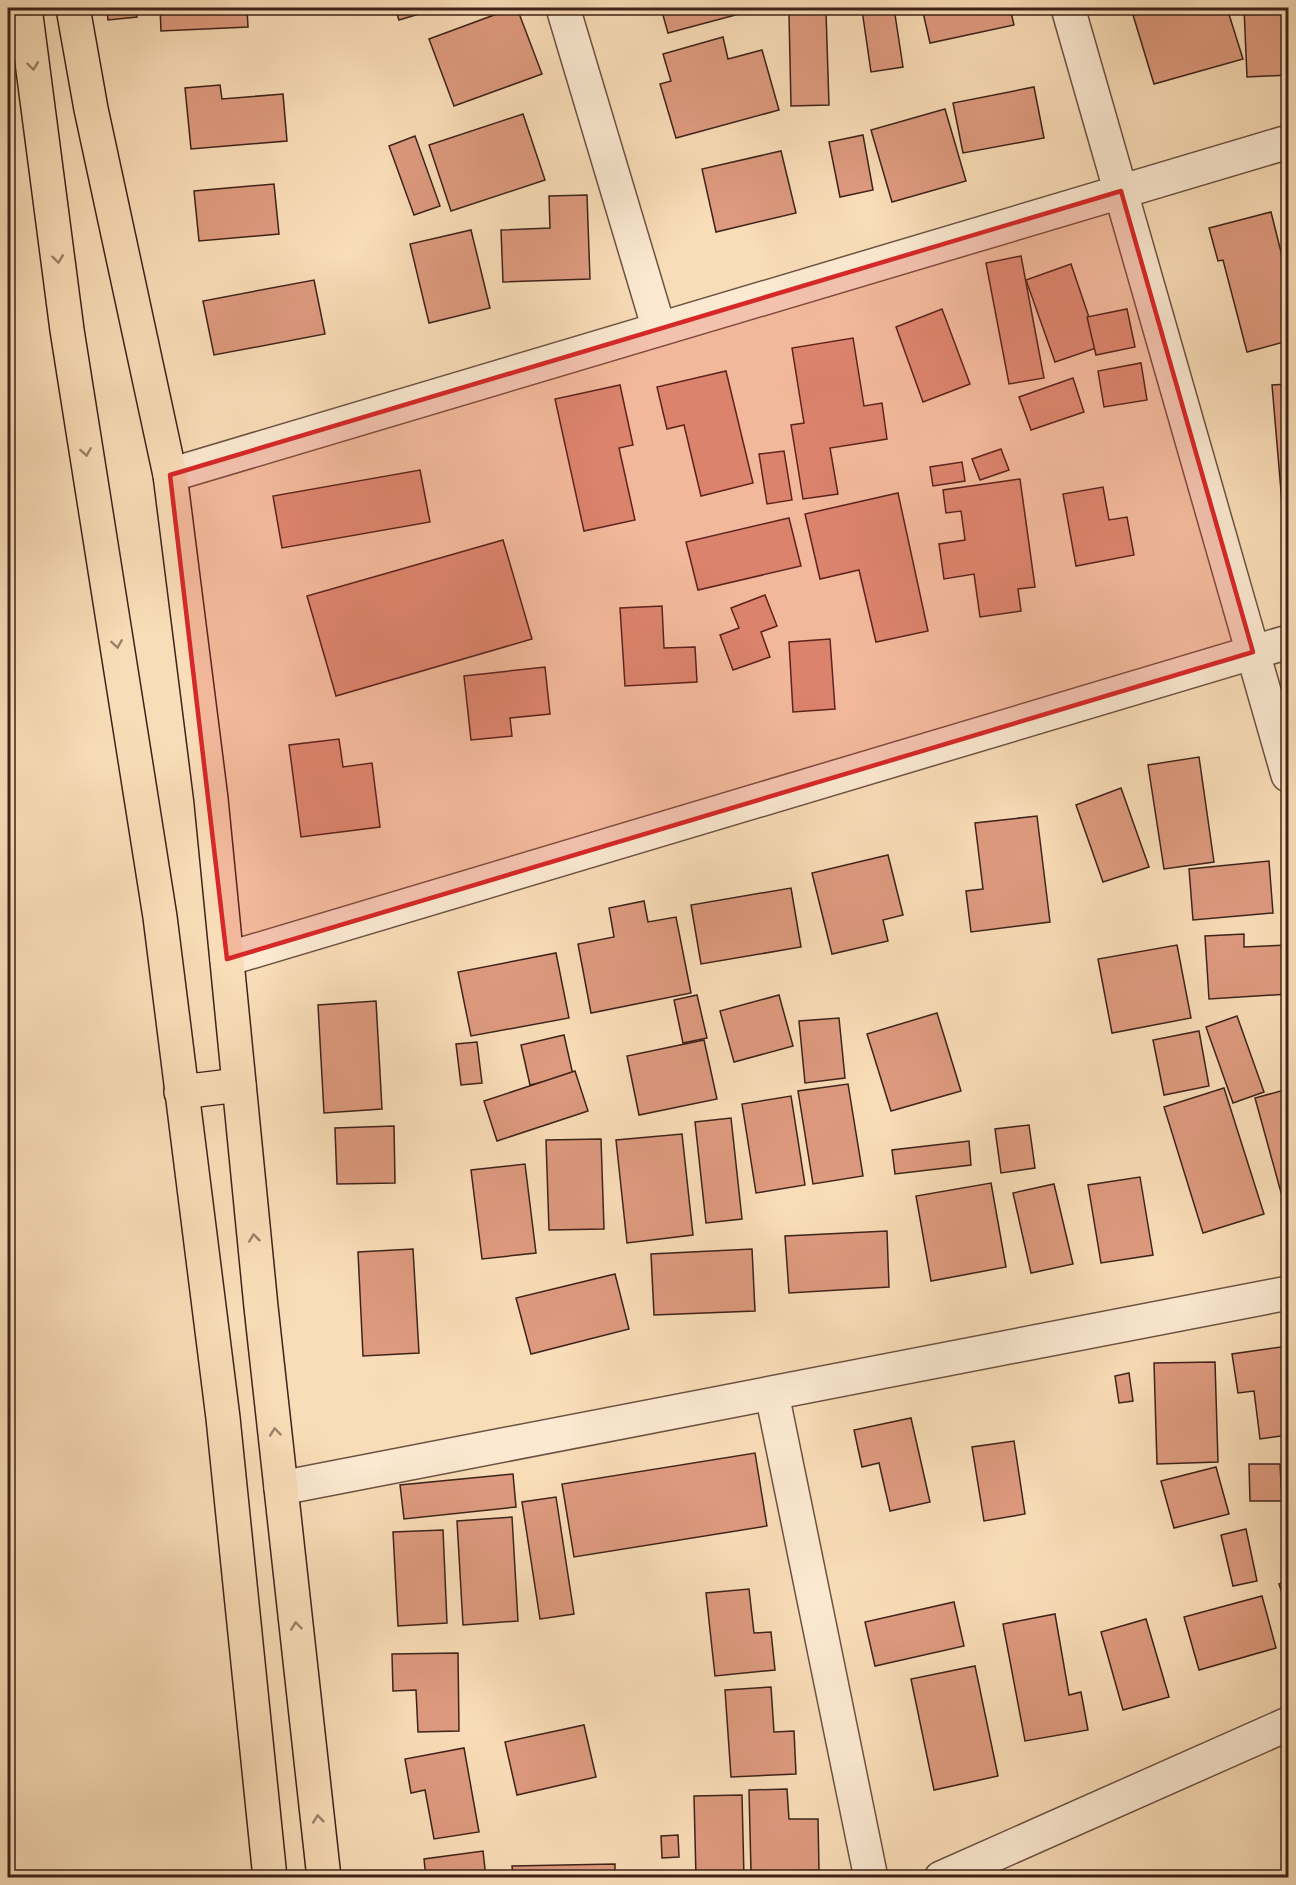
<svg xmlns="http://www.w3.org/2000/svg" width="1296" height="1885" viewBox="0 0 1296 1885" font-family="'Libre Bodoni',serif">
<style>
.building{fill:#de9a7f;stroke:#3e2319;stroke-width:1.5}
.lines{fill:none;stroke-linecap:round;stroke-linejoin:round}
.minor-casing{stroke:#6d5241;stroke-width:36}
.major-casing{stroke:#3e2319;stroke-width:36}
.minor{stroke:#fbe9d1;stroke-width:33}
.major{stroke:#f9ddb8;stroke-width:33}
.oneway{stroke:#9c8068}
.marked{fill:#d62828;fill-opacity:0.2;stroke:#d62828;stroke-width:4.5;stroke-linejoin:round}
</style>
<rect width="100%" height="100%" fill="#f9ddb8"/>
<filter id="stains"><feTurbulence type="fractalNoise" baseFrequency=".00333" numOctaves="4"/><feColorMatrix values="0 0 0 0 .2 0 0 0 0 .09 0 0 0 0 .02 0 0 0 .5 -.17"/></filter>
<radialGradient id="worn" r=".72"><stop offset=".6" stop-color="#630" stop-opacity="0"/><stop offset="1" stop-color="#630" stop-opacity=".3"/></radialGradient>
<g class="building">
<polygon points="107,8 136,8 137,17 108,20"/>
<polygon points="160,8 247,8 248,27 161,31"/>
<polygon points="395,8 439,8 399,20"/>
<polygon points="513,8 517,8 542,74 454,106 429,39"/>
<polygon points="661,8 753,8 754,10 668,33"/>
<polygon points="877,8 894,8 903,67 871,72 862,10"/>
<polygon points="922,8 1010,8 1014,25 930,43"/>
<polygon points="1160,8 1227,8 1243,59 1154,84 1133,15"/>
<polygon points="1244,8 1288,8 1288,75 1247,77"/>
<polygon points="826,12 829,105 791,106 789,14"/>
<polygon points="723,37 728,59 762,50 779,110 676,138 660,84 671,81 663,54"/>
<polygon points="220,85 222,99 283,94 287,141 191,149 185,88"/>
<polygon points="1034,87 1044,138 963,153 953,103"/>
<polygon points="945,109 966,181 892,202 871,130"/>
<polygon points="523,114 545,180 451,211 429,145"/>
<polygon points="863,135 873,190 840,197 829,142"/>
<polygon points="415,136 440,206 414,215 389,146"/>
<polygon points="781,151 796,213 716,232 702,169"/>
<polygon points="274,184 279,234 199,241 194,191"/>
<polygon points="587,195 590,279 503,282 501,230 550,228 549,196"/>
<polygon points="1271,212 1288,280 1288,341 1247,352 1223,260 1218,261 1209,228"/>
<polygon points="471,230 490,308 429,323 410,244"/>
<polygon points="1021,256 1044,378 1009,384 986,263"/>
<polygon points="1071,264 1099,347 1055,362 1026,280"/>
<polygon points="314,280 325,334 214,355 203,301"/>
<polygon points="942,309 970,384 923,402 896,327"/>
<polygon points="1127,309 1135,347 1096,355 1087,317"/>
<polygon points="853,338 864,406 882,403 887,439 830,448 838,494 803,499 791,425 804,423 792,348"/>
<polygon points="1141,363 1147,400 1104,407 1098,371"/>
<polygon points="726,371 753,483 701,496 684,425 667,429 657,387"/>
<polygon points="1073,378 1084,412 1031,430 1019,397"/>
<polygon points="1288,384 1288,502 1282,503 1272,385"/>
<polygon points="620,385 633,445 619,448 635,520 584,531 555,399"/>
<polygon points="1001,449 1009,470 980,480 972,459"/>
<polygon points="784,451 792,500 767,504 759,454"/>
<polygon points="962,462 965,481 933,486 930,467"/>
<polygon points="420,470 430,522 282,548 273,496"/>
<polygon points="1020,479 1035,587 1018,589 1021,611 980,617 974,574 944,579 939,544 965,540 961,511 946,513 943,490"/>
<polygon points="1103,487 1109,520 1127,517 1134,555 1076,566 1063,494"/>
<polygon points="898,493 928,631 876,642 859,570 820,579 805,514"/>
<polygon points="789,518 801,566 698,590 686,542"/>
<polygon points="503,540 532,639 336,696 307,596"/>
<polygon points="765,595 777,626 761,632 770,657 733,670 720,635 739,628 731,608"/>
<polygon points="662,606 664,648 695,647 697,682 625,686 620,608"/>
<polygon points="830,639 835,709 793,712 789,642"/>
<polygon points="545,667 550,714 510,718 512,736 471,740 464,676"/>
<polygon points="339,739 343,767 372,763 380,827 301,837 289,745"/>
<polygon points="1199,757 1214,862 1164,869 1148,765"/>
<polygon points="1121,788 1149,867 1103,882 1076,805"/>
<polygon points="1037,816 1050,922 971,932 966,891 983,889 975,823"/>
<polygon points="888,855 903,915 883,920 888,941 832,954 812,873"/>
<polygon points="1269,861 1273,913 1193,920 1189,869"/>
<polygon points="791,888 801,947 701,964 691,905"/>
<polygon points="644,901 648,922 676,917 691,993 591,1013 578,944 614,937 609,908"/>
<polygon points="1244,934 1244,947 1288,945 1288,994 1209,999 1205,936"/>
<polygon points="1177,945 1191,1018 1112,1033 1098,959"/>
<polygon points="556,953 569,1018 471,1036 458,972"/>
<polygon points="697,995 707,1038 683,1043 674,1000"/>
<polygon points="779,995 793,1046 734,1062 720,1011"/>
<polygon points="376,1001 382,1109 324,1113 318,1005"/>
<polygon points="937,1013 961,1091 891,1111 867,1034"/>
<polygon points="1237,1016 1264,1092 1233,1103 1206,1027"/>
<polygon points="839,1018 845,1078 805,1083 799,1021"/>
<polygon points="1199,1031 1209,1086 1164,1095 1153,1040"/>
<polygon points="564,1035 573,1075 530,1085 521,1045"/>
<polygon points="704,1040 717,1099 639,1115 627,1056"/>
<polygon points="477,1042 482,1083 461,1085 456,1044"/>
<polygon points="575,1071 588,1111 497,1141 484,1101"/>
<polygon points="848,1084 863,1176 813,1184 798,1091"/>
<polygon points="1224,1088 1264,1214 1203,1233 1164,1107"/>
<polygon points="1288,1089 1288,1218 1255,1098"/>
<polygon points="791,1096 805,1185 756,1193 742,1104"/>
<polygon points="731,1118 742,1219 706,1223 695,1122"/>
<polygon points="1029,1125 1035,1168 1001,1173 995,1129"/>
<polygon points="394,1126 395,1183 337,1184 335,1128"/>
<polygon points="682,1134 693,1235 627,1243 616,1140"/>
<polygon points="601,1139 604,1229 549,1230 546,1140"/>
<polygon points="969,1141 971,1165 895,1174 892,1150"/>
<polygon points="525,1164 536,1253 482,1259 471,1170"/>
<polygon points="1140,1177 1153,1255 1101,1263 1088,1185"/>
<polygon points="991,1183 1006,1267 931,1281 916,1196"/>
<polygon points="1054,1184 1073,1264 1031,1273 1013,1193"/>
<polygon points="887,1231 889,1287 789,1293 785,1236"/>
<polygon points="413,1249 419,1353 363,1356 358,1252"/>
<polygon points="752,1249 755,1311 654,1315 651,1254"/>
<polygon points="615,1274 629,1329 531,1354 516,1298"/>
<polygon points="1288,1346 1288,1435 1260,1439 1254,1391 1238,1393 1232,1354"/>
<polygon points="1215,1362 1218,1462 1157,1464 1154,1363"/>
<polygon points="1129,1373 1133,1401 1119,1403 1115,1376"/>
<polygon points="911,1418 930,1502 890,1511 879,1463 862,1467 854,1430"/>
<polygon points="1014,1441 1025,1514 984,1521 972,1447"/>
<polygon points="755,1453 767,1526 574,1557 562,1484"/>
<polygon points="1249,1464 1280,1464 1282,1501 1250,1501"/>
<polygon points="1216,1467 1229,1514 1174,1528 1161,1481"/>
<polygon points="513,1474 516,1507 404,1519 400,1485"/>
<polygon points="556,1497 574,1614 540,1619 522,1502"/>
<polygon points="512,1517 518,1621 463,1625 457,1521"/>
<polygon points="1246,1529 1257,1581 1233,1586 1221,1535"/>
<polygon points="443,1530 447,1623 398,1626 393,1532"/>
<polygon points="1288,1581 1288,1612 1279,1584"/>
<polygon points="749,1589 754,1633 771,1632 775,1670 715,1676 706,1593"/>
<polygon points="1262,1596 1276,1648 1199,1670 1184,1617"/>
<polygon points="954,1602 964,1646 875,1666 865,1622"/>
<polygon points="1055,1614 1069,1695 1081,1692 1088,1730 1025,1741 1003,1624"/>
<polygon points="1146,1619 1169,1697 1123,1710 1101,1632"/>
<polygon points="458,1653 459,1731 418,1732 416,1690 393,1691 392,1654"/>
<polygon points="975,1666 998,1776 934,1790 911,1679"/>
<polygon points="771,1687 774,1732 794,1731 796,1774 731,1777 725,1690"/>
<polygon points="584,1725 596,1777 517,1795 505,1742"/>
<polygon points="464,1748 479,1832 434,1839 425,1790 411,1793 405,1759"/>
<polygon points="787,1789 789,1819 818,1819 819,1870 751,1872 749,1790"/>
<polygon points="742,1795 744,1878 696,1878 694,1796"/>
<polygon points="678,1835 679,1857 662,1858 661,1836"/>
<polygon points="483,1851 486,1878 426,1878 424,1859"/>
<polygon points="615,1864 615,1878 513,1878 512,1866"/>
</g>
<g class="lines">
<g class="minor-casing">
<g id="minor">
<polyline points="563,8 659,329"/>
<polyline points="1068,8 1288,775"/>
<polyline points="170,475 1288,142"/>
<polyline points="227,959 1288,642"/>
<polyline points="772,1394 871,1878"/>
<polyline points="281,1488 1288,1293"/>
<polyline points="941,1878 1288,1724"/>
</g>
</g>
<g class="major-casing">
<g id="major">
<polyline points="25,8 67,330 160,917 223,1418 270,1878"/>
<polyline points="73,8 91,109 170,475 211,799 261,1307 324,1878"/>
<polyline points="181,1092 239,1085"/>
</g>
</g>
<use href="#minor" class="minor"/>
<use href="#major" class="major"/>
</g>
<defs><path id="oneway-chevron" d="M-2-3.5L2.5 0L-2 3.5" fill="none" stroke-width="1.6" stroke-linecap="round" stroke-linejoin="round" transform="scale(1.5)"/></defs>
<g class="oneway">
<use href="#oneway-chevron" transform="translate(33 66) rotate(83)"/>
<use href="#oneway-chevron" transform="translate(58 259) rotate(83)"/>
<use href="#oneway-chevron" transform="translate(86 452) rotate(81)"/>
<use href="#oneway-chevron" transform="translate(117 644) rotate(81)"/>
<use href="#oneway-chevron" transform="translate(254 1238) rotate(-96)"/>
<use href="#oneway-chevron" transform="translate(275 1432) rotate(-96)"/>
<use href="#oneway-chevron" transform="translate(296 1626) rotate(-96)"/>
<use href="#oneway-chevron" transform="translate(318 1819) rotate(-96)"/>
</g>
<path class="marked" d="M1121,191L1253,652L227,959L170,475Z"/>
<rect width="1296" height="1885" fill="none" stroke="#f9ddb8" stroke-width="30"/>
<rect x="9" y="9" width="1278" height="1867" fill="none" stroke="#3e2319" stroke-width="3"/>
<rect x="15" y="15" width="1266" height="1855" fill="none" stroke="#3e2319" stroke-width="1.5"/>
<rect width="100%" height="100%" filter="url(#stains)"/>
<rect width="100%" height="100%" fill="url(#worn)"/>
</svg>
